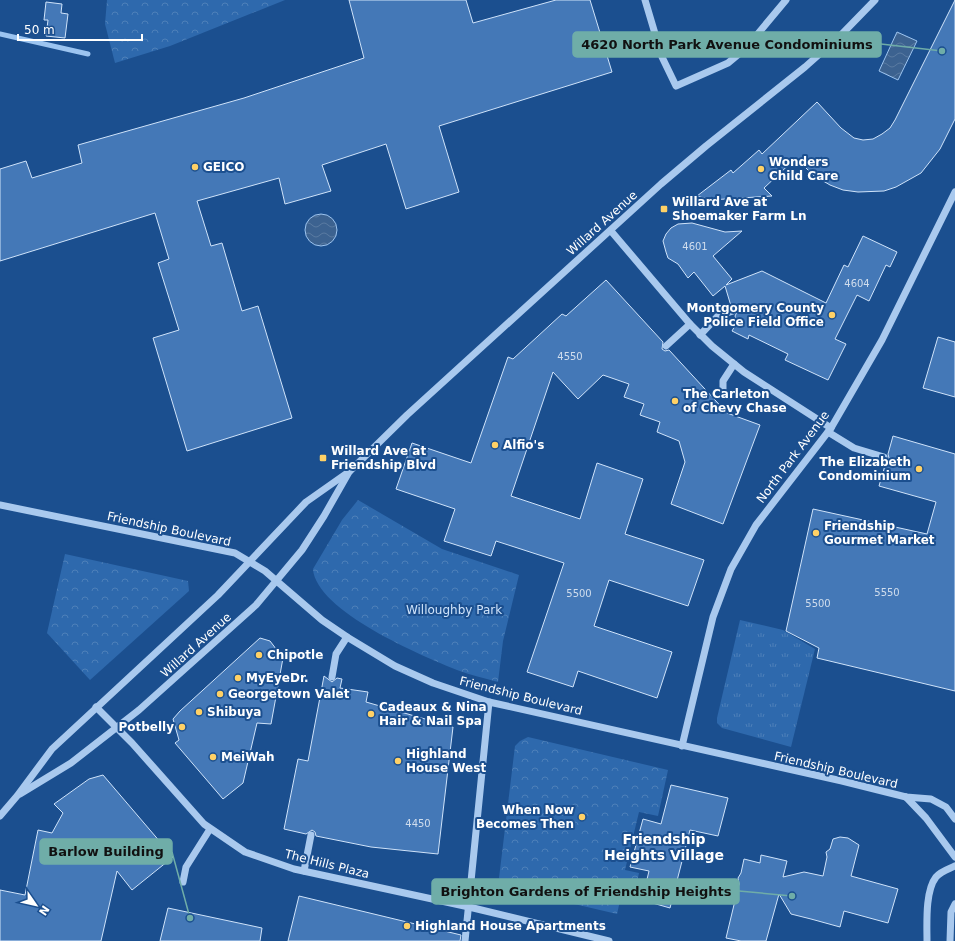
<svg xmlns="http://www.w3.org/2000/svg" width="955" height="941" viewBox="0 0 955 941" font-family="'DejaVu Sans',sans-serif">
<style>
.grass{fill:url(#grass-tufts)}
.forest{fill:url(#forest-crowns)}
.water{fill:url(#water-waves);stroke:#9cc4f0}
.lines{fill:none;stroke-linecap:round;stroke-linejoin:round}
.stream{stroke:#9cc4f0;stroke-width:5}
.building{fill:#4478b7;stroke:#cfe3fa}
.minor{stroke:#a9c9ee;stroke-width:7}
.poi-dot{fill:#ffd166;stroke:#1b4f8f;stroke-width:1.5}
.labels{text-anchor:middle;stroke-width:4;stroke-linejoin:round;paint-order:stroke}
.number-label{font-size:10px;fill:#d0dded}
.poi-label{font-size:12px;font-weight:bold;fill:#fff;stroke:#1b4f8f;text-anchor:start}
.street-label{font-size:12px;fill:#fff;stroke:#1b4f8f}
.park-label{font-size:12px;fill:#cfe3fa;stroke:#1b4f8f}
.quarter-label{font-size:14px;font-weight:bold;fill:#fff;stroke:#1b4f8f}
.leader{fill:none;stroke:#6fada8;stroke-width:1.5}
.callout-dot{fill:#6fada8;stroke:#1b4f8f;stroke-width:1.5}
.callout{fill:#6fada8;stroke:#6fada8;stroke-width:1.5}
.callout-label{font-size:13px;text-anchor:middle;font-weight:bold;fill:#111}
</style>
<defs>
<pattern id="grass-tufts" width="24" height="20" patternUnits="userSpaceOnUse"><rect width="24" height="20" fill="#2e69ad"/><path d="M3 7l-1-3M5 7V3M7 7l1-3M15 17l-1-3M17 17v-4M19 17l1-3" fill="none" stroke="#4d80b9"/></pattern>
<pattern id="forest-crowns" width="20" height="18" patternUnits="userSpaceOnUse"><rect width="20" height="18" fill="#2e69ad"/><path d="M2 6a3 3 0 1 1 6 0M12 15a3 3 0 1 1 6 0" fill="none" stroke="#4d80b9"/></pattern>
<pattern id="water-waves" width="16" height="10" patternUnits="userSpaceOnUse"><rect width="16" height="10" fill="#3c6290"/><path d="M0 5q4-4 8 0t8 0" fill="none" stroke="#597aa1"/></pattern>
</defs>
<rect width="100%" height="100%" fill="#1b4f8f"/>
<polygon class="grass" points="740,620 783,630 815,649 791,747 722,728 717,723 717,718"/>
<g class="forest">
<polygon points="107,0 285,0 170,46 115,63 105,24"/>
<path d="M358,500L442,549L519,575L503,641L498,682C485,678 470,675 457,670C422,656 316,611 313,569L342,520Z"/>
<polygon points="65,554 188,581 189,591 90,680 47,633"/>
<polygon points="528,737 668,770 658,816 639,812 625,870 639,873 634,895 622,892 617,914 506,888 499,878 515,746 520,741"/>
</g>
<g class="water">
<polygon points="897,32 917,41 898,80 879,71"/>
<circle cx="321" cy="230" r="16"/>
</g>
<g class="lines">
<polyline class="stream" points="0,34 88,54"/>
</g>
<g class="building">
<polygon points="349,0 466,0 473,23 556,0 590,0 612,72 439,126 459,192 406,209 386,144 322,165 331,191 285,204 279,178 197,201 211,246 222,243 242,311 258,306 292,418 187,451 153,338 179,330 158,263 169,259 155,213 0,261 0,169 26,161 32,178 82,163 78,145 244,98 364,58"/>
<polygon points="955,0 955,119 940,149 921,173 896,187 884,191 858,192 843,190 830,185 813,175 796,158 764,188 772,196 710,200 697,196 731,170 733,173 759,150 762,154 817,102 841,128 854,138 863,140 873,139 882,134 890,128 895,120"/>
<polygon points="46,2 62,4 61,13 68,14 65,38 46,36 48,20 44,20"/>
<polygon points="692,223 725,232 742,231 713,256 732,279 726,285 762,271 826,303 844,265 848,267 863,236 897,252 890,267 886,265 869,301 857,295 835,339 846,344 828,380 785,360 788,354 749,335 748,339 732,331 737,322 735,316 738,310 736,307 731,306 725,286 713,296 694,272 688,278 678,264 668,258 666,252 663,241 666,234 671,228 678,224"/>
<polygon points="606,280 663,342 662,349 665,351 669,350 727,413 760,425 723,524 671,504 685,462 679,441 657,432 660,422 640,415 644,404 624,397 629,384 603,375 578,399 553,372 511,496 580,519 597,463 643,479 625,534 704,560 688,606 609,580 594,626 672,652 657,698 578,671 573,687 527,672 564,563 496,541 491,556 444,541 455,509 396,489 412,443 471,463 508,357 513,359 562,314 566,316"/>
<polygon points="938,337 955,342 955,397 923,388"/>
<polygon points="893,436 955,454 955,691 817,658 819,648 786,631 813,509 927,534 936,502 879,486 886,462 889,458 888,454"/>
<polygon points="260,638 270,641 283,658 271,724 257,723 243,783 223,799 175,743 179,740 173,719 180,711"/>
<polygon points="324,676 332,682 337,678 342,679 340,688 368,692 366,702 453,727 438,854 371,847 316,836 315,832 312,830 306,834 284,829 298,759 308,761"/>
<polygon points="103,775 173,857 132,890 117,871 101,941 0,941 0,890 25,895 38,830 52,833 63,813 54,804 89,779"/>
<polygon points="671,785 728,798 718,836 690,830 670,908 642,900 649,871 630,867 643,819 661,824"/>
<polygon points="840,837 848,838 859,845 851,876 898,889 888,923 844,911 840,927 811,919 791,914 779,894 766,941 741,941 726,938 739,884 738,878 741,873 744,859 760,863 761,855 787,861 783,877 804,872 823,876 827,857 826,852 830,849 833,839"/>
<polygon points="299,896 461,935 460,941 288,941"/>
<polygon points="168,908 262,928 260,941 160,941"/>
</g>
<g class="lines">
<g class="minor">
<polyline points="645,0 662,57 676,86 728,63 746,48 786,0"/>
<polyline points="611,231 690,324 712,346 744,372 831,428"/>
<polyline points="700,335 718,316 733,311"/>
<polyline points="666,346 690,324"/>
<polyline points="723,395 723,381 734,364"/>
<polyline points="828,432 854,448 884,457"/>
<polyline points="0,505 235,553 265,571 322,620 347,637 395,666 433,683 489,702 842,781 906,797 931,799 946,807 955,819"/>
<polyline points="332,677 336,654 347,637"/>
<polyline points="96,707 132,743 204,824 245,852 294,869 469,907 609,941"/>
<polyline points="682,746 713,617 731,569 756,525 831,428 882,340 955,192"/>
<polyline points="20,794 71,763 139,710 256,605 302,550 324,516 349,472"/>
<polyline points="906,797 926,818 955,857"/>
<polyline points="0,816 17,796 52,749 218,595 306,502 350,471 407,415 661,184 706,146 805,67 841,35 875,0"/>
<polyline points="304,871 311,835"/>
<polyline points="183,882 186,867 210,829"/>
<polyline points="465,941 489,702"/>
<path d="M927,941C927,924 925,891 936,877C941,871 949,869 955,866"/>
<polyline points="950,941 951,912 955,904"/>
</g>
</g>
<g class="poi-dot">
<circle cx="195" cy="167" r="4"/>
<circle cx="761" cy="169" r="4"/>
<rect x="660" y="205" width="8" height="8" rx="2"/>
<circle cx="832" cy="315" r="4"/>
<circle cx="675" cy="401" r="4"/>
<circle cx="495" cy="445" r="4"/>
<rect x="319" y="454" width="8" height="8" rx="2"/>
<circle cx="919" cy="469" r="4"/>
<circle cx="816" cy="533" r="4"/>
<circle cx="259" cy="655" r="4"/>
<circle cx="238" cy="678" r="4"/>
<circle cx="220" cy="694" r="4"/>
<circle cx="199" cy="712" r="4"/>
<circle cx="371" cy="714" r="4"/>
<circle cx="182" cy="727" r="4"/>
<circle cx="213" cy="757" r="4"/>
<circle cx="398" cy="761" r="4"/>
<circle cx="582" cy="817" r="4"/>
<circle cx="407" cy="926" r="4"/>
</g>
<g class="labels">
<g class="number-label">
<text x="695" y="250">4601</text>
<text x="857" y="287">4604</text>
<text x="570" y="360">4550</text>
<text x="887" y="596">5550</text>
<text x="579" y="597">5500</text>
<text x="818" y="607">5500</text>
<text x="418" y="827">4450</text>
</g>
<g class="poi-label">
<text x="769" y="166">Wonders<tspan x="769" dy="14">Child Care</tspan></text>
<text x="203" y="171">GEICO</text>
<text x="672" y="206">Willard Ave at<tspan x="672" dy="14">Shoemaker Farm Ln</tspan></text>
<text x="824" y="312" text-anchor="end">Montgomery County<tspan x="824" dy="14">Police Field Office</tspan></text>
<text x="683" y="398">The Carleton<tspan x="683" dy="14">of Chevy Chase</tspan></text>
<text x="503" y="449">Alfio's</text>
<text x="331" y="455">Willard Ave at<tspan x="331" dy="14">Friendship Blvd</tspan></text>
<text x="911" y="466" text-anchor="end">The Elizabeth<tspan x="911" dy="14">Condominium</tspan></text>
<text x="824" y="530">Friendship<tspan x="824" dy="14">Gourmet Market</tspan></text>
<text x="267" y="659">Chipotle</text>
<text x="246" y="682">MyEyeDr.</text>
<text x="228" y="698">Georgetown Valet</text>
<text x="379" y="711">Cadeaux &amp; Nina<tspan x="379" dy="14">Hair &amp; Nail Spa</tspan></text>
<text x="207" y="716">Shibuya</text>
<text x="174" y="731" text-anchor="end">Potbelly</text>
<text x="406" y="758">Highland<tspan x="406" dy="14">House West</tspan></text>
<text x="221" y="761">MeiWah</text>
<text x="574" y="814" text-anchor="end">When Now<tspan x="574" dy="14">Becomes Then</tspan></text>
<text x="415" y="930">Highland House Apartments</text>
</g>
<g class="street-label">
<text transform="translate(602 223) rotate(-42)" y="4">Willard Avenue</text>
<text transform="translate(793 457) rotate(-53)" y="4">North Park Avenue</text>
<text transform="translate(169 529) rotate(12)" y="4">Friendship Boulevard</text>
<text transform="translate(196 645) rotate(-42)" y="4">Willard Avenue</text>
<text transform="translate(521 696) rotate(14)" y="4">Friendship Boulevard</text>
<text transform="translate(836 770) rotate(13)" y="4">Friendship Boulevard</text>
<text transform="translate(327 864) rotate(14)" y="4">The Hills Plaza</text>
</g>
<g class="park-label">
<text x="454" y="614">Willoughby Park</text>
</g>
<g class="quarter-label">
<text x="664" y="844">Friendship<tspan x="664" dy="16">Heights Village</tspan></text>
</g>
</g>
<path class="leader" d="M942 51L881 44M190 918L172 852M792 896L739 891"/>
<g class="callout-dot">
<circle cx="942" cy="51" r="4"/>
<circle cx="190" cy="918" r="4"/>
<circle cx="792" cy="896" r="4"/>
</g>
<g class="callout">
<rect x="573" y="32" width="308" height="25" rx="4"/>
<rect x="40" y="839" width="132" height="25" rx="4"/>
<rect x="432" y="879" width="307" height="25" rx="4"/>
</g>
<g class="callout-label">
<text x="727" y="49">4620 North Park Avenue Condominiums</text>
<text x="106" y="856">Barlow Building</text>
<text x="586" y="896">Brighton Gardens of Friendship Heights</text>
</g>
<g transform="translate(36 905) rotate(124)" stroke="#1b4f8f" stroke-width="3" paint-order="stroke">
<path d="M0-3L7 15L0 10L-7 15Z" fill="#ffffff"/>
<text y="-6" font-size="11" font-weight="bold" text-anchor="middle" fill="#ffffff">N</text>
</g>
<path d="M18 34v6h124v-6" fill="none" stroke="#ffffff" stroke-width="2"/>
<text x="24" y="34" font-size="12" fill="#ffffff" stroke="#1b4f8f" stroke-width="3" paint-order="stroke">50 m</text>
</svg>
